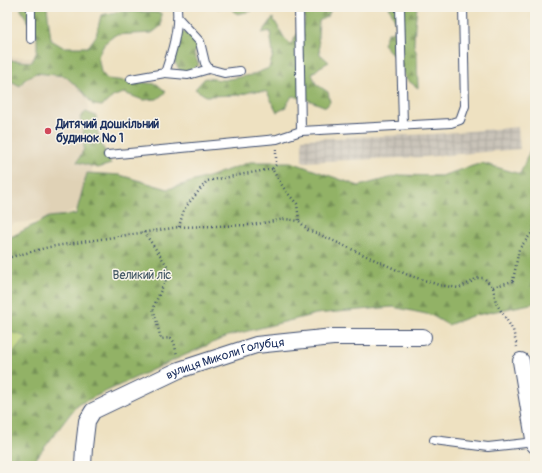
<svg xmlns="http://www.w3.org/2000/svg" width="542" height="473" viewBox="0 0 542 473" font-family="Pangolin,sans-serif">
<style>
.built{fill:#e0d2b6}
.industrial{fill:url(#industrial-grid)}
.forest{fill:url(#forest-firs);stroke:#567062}
.park{fill:#b8d075;stroke:#6a806a}
.lines{fill:none;stroke-linecap:round;stroke-linejoin:round}
.lane-casing{stroke:#3b4a6d;stroke-width:10}
.street-casing{stroke:#3b4a6d;stroke-width:18}
.path{stroke:#3b4a6d;stroke-width:2.5;stroke-dasharray:1 3;stroke-linecap:butt}
.lane{stroke:#fff;stroke-width:8}
.street{stroke:#fff;stroke-width:16}
.poi-dot{fill:#d1495b;stroke:#f7f3e8;stroke-width:1.5}
.labels{text-anchor:middle;stroke-width:3;stroke-linejoin:round;paint-order:stroke}
.poi-label{font-size:12px;font-weight:bold;fill:#1b2f5e;stroke:#f7f3e8;text-anchor:start}
.park-label{font-size:12px;fill:#425764;stroke:#f7f3e8}
.street-label{font-size:12px;fill:#1b2f5e;stroke:#f7f3e8}
</style>
<defs>
<pattern id="industrial-grid" width="8" height="8" patternUnits="userSpaceOnUse"><rect width="8" height="8" fill="#c9c3b8"/><path d="M0 4h8M4 0v8" fill="none" stroke="#aca8a1"/></pattern>
<pattern id="forest-firs" width="22" height="20" patternUnits="userSpaceOnUse"><rect width="22" height="20" fill="#92b266"/><path d="M5 1l3.5 6h-7zM16 11l3.5 6h-7z" fill="#769157"/></pattern>
</defs>
<rect width="100%" height="100%" fill="#f7f3e8"/>
<filter id="ink" filterUnits="userSpaceOnUse"><feTurbulence type="fractalNoise" baseFrequency=".025" numOctaves="2"/><feDisplacementMap in="SourceGraphic" scale="8" xChannelSelector="R" yChannelSelector="G"/><feConvolveMatrix kernelMatrix="1 2 1 2 8 2 1 2 1" color-interpolation-filters="sRGB"/></filter>
<filter id="wash" filterUnits="userSpaceOnUse"><feTurbulence type="fractalNoise" baseFrequency=".012" numOctaves="4" result="noise"/><feDisplacementMap in="SourceGraphic" scale="16" xChannelSelector="R" yChannelSelector="G"/><feGaussianBlur stdDeviation="0.9" result="paint"/><feColorMatrix in="noise" values="0 0 0 0 0 0 0 0 0 0 0 0 0 0 0 0 0 1.4 0 .05"/><feComposite in="paint" operator="in"/></filter>
<g filter="url(#wash)">
<rect width="100%" height="100%" fill="#eee1c1"/>
<polygon class="built" points="7,57 74,57 85,62 94,200 85,208 37,221 16,223 7,227"/>
<polygon class="industrial" points="518,127 520,149 424,157 302,162 302,139 433,134"/>
<g class="forest">
<polygon points="21,7 47,7 51,40 63,47 88,47 96,36 101,15 121,11 148,12 161,13 161,26 152,33 115,35 105,43 98,56 101,72 107,79 157,84 166,92 157,99 143,100 124,93 114,96 102,106 93,105 83,92 65,76 36,73 25,79 20,86 7,79 7,60 32,62 37,51 37,36 21,10"/>
<polygon points="217,7 254,7 252,11 237,14 230,7 217,8"/>
<polygon points="310,7 332,7 328,16 319,21 318,36 320,54 329,62 320,67 312,74 316,84 328,92 330,102 326,107 306,99 292,96 285,108 277,112 267,92 253,91 240,95 206,96 195,89 205,78 223,80 251,75 269,68 273,55 270,31 262,33 273,18 285,39 291,44 304,24 305,13"/>
<polygon points="389,7 417,7 415,25 414,45 417,55 418,88 406,79 399,64 392,54 383,44 387,34 397,29 395,20"/>
<polygon points="182,31 197,38 200,42 194,54 199,65 191,70 183,76 174,61 178,47 179,37"/>
<polygon points="86,112 96,116 97,130 100,141 111,164 98,168 77,162 84,149 83,129 80,117"/>
<polygon points="535,138 535,303 472,316 448,325 431,315 393,307 316,314 228,336 154,369 77,405 35,460 14,466 7,466 7,239 49,217 76,214 87,173 120,175 168,189 211,176 250,162 291,162 359,186 400,175 441,176 482,163 520,174"/>
</g>
<polygon class="park" points="7,331 27,337 7,360"/>
</g>
<g filter="url(#ink)">
<g class="lines">
<g class="lane-casing">
<g id="lane">
<polyline points="400,7 403,125"/>
<polyline points="178,18 200,42 205,63 209,69 224,73 240,71"/>
<polyline points="31,39 31,7"/>
<polyline points="165,73 188,75 209,69"/>
<path d="M131,79L165,73C172,52 179,30 177,7"/>
<polyline points="301,131 451,123 460,120 465,106 463,7"/>
<polyline points="108,155 277,139 301,131 299,7"/>
<polyline points="434,440 488,447 535,442"/>
</g>
</g>
<g class="street-casing">
<g id="street">
<polyline points="521,361 535,445"/>
<path id="s1" d="M83,466L84,447L87,421L93,411L179,370L256,345L333,337H423"/>
</g>
</g>
<g class="path">
<polyline points="276,149 276,165 272,169 285,190 297,204 299,221"/>
<polyline points="179,227 184,209 207,181 272,169"/>
<polyline points="144,232 168,267 167,277 153,308 161,339 171,338 174,342 177,355"/>
<polyline points="7,258 49,247 179,227 252,225 285,219 299,221 308,230 323,236 408,275 439,285 459,288 471,282 477,278 484,278 493,287 496,303 513,330 517,347"/>
<polyline points="493,287 513,281 519,249 535,229"/>
</g>
<use href="#lane" class="lane"/>
<use href="#street" class="street"/>
</g>
</g>
<circle class="poi-dot" cx="48" cy="131" r="4"/>
<g class="labels">
<g class="poi-label">
<text x="56" y="128">Дитячий дошкільний<tspan x="56" dy="14">будинок № 1</tspan></text>
</g>
<g class="park-label">
<text x="142" y="279">Великий ліс</text>
</g>
<g class="street-label">
<text dy="4" stroke="none"><textPath href="#s1" startOffset="200">вулиця Миколи Голубця</textPath></text>
</g>
</g>
<rect width="542" height="473" fill="none" stroke="#f7f3e8" stroke-width="24"/>
</svg>
